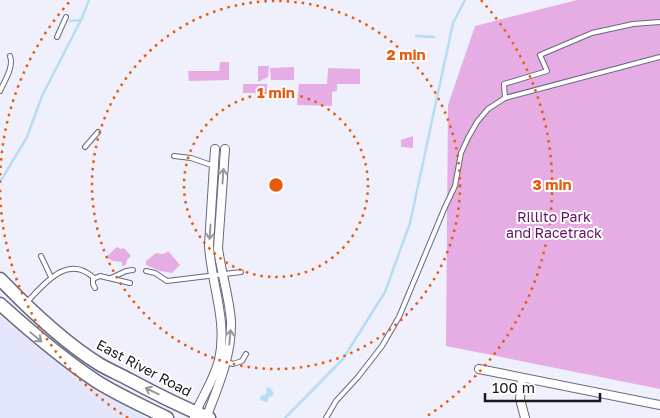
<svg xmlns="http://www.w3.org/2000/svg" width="660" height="418" viewBox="0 0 660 418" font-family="'Golos Text',sans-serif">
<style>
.built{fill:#e4e6fb}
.green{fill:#e6ade5}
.water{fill:#b8dcf3}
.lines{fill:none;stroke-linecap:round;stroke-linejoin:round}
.stream{stroke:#b8dcf3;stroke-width:2.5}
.service-casing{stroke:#666881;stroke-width:6}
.minor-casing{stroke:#666881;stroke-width:10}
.primary-casing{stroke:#666881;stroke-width:15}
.service{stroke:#fff;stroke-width:4}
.minor{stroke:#fff;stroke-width:8}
.primary{stroke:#fff;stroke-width:12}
.oneway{stroke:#97989c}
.ring{fill:none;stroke:#e8590c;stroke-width:2.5;stroke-dasharray:2.5 5}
.labels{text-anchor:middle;stroke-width:4;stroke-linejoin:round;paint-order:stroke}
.park-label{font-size:14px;fill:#650e67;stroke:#fff}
.street-label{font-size:14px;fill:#181923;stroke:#fff}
.centre{fill:#e8590c;stroke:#fff;stroke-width:2.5}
.ring-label{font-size:15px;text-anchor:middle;font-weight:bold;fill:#e8590c;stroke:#fff;stroke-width:4;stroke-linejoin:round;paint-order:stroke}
</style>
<rect width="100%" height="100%" fill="#eff0fb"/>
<polygon class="built" points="0,315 38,348 82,380 117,402 147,418 0,418"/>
<g class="green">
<polygon points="577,0 660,0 660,389 446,346 448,105 475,26"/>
<polygon points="220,62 229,62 229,80 189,81 188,71 219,71"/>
<polygon points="258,66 269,66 268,77 258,82"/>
<polygon points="294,67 294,80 271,80 270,68"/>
<polygon points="328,68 360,69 360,84 337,84 337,91 332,92 332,106 297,105 299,84 327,84"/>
<rect x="243" y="84" width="24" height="9"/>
<polygon points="413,136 413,148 401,147 401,140"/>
<polygon points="117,247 121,249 124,248 131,256 127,260 126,265 122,266 122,262 113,261 106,257"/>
<path d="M168,251L180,265L172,273L160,271L146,265V261L156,253C160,254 164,255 168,251Z"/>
</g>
<polygon class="water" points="269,387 272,390 274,394 272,396 268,398 268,401 266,402 260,400 261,395 264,396 267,392 266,388"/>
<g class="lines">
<g class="stream">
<polyline points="70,21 81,20"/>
<polyline points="416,36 434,37"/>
<polyline points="0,182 27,137 42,96 82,18 89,0"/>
<polyline points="285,418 343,359 385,292 410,223 453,23 465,0"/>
</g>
<g class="service-casing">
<g id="service">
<polyline points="57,37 66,17"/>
<path d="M0,91C5,80 14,67 10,56"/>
<polyline points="505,98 504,84 547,71 540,55 592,33 633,24 660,22"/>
<polyline points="85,147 98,132"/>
<polyline points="174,156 191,158 214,166"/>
<polyline points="41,256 51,277"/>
<polyline points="146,271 155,273 167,281 241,272"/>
<polyline points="111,278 126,271 133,270"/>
<polyline points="95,288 93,284 93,279 100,276 130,283"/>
<path d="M27,302C44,284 68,253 94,278"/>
<polyline points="226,362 233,364 242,361 246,354"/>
<polyline points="326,418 336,401 358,377 382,346 399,317 445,207 455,186 461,153 468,138 477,122 488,109 505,98 660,57"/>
</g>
</g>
<g class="minor-casing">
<g id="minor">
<polyline points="479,369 660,405"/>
<polyline points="522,378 520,399 525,418"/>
<path d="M194,416C202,397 214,380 219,360C228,320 211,284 209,245L215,149"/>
<path d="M206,418C218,387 232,355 231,321C229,296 221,272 218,248L225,149"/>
</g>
</g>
<g class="primary-casing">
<g id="primary">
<path d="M0,279C29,309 63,342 99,364C109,370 119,374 130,380C156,394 182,407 209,418"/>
<path d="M0,304C31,332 61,358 96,381C118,395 143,406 167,418"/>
</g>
</g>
<use href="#service" class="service"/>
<use href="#minor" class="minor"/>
<use href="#primary" class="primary"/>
</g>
<defs><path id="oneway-shaft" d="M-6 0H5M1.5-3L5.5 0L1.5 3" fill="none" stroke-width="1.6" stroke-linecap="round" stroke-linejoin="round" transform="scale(1.25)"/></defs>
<g class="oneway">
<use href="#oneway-shaft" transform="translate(223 176) rotate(-86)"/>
<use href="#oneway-shaft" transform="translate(210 232) rotate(94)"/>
<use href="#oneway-shaft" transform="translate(36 337) rotate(40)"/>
<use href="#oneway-shaft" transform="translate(230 337) rotate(-85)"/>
<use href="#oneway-shaft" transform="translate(152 391) rotate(-154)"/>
</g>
<g class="ring">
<circle cx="276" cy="185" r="92"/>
<circle cx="276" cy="185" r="184"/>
<path d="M128 418A276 276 0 0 1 0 187M0 183A276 276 0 0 1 71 0M481 0A276 276 0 0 1 424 418"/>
</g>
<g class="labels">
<g class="park-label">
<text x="554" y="222">Rillito Park<tspan x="554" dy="16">and Racetrack</tspan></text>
</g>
<g class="street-label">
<text transform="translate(144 368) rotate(28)" y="5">East River Road</text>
</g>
</g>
<circle cx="276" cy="185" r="8" class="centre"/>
<g class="ring-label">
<text x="406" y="60">2 min</text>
<text x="276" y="98">1 min</text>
<text x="552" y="190">3 min</text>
</g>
<path d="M485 393v8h115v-8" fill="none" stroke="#181923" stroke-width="2.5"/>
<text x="492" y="393" font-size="15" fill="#181923" stroke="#ffffff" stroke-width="4" paint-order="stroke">100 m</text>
</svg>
